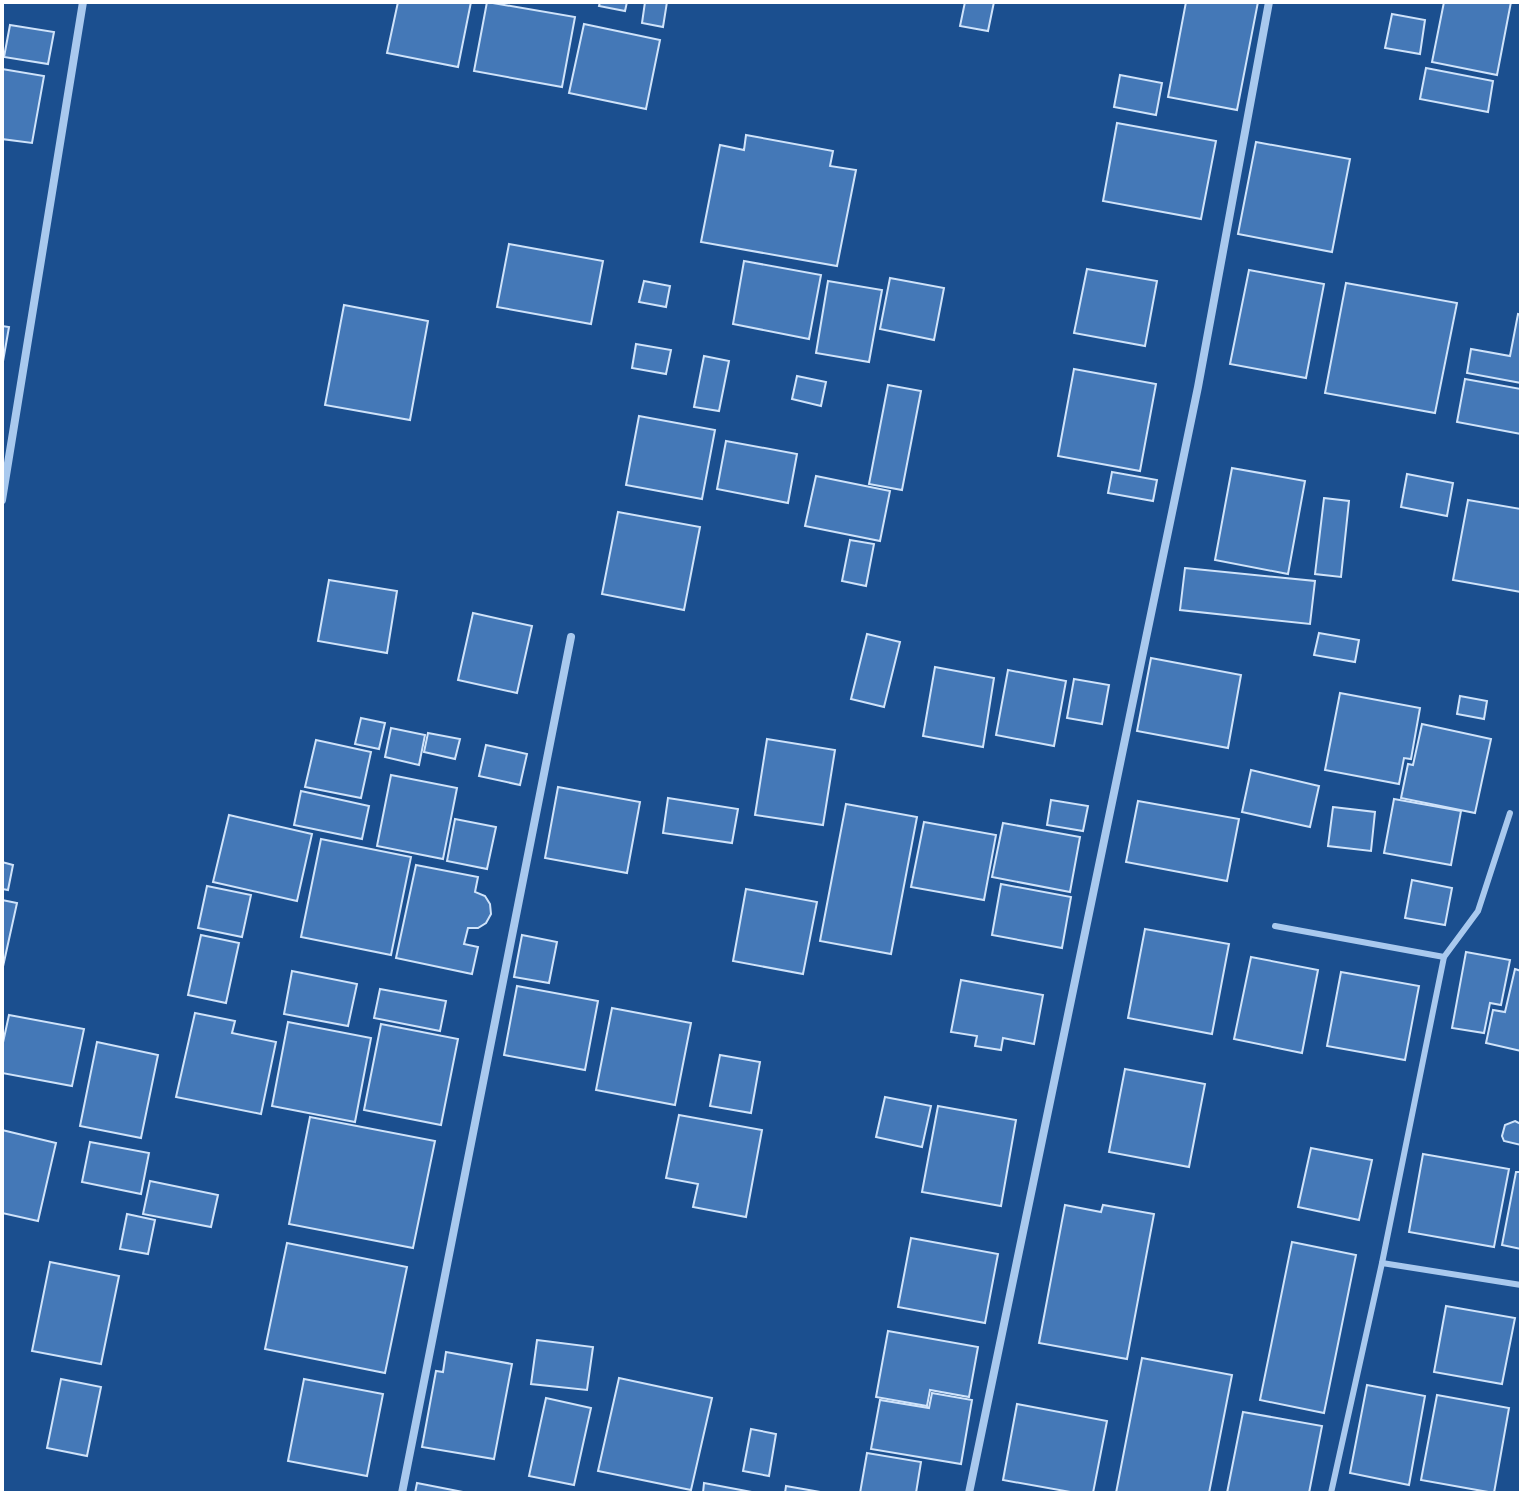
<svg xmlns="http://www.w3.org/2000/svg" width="1523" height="1495" viewBox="0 0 1523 1495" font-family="'Golos Text',sans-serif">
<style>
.building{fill:#4478b7;stroke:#cfe3fa;stroke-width:2}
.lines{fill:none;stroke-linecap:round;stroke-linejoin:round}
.service{stroke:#a9c9ee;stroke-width:6}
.minor{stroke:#a9c9ee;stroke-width:8}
</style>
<rect width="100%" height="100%" fill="#1b4f8f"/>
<g class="building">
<polygon points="398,2 471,2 458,67 387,53"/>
<polygon points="487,2 575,17 562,87 474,71"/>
<polygon points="600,2 627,2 625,11 599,6"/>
<polygon points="645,2 667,2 663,27 642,23"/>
<polygon points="965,2 994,2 988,31 960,26"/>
<polygon points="1186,2 1258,2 1237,110 1168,97"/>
<polygon points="1444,2 1511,2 1497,75 1432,62"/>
<polygon points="1392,14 1425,20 1420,54 1385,48"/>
<polygon points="584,24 660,40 646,109 569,93"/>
<polygon points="10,25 54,32 48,64 4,57"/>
<polygon points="1426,68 1493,81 1488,112 1420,99"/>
<polygon points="2,69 44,76 32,143 2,139"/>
<polygon points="1120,75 1162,83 1156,115 1114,107"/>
<polygon points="1117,123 1216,141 1201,219 1103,201"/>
<polygon points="746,135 833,151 830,166 856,170 837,266 701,242 720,145 744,150"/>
<polygon points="1256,142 1350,159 1332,252 1238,234"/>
<polygon points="509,244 603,261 591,324 497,307"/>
<polygon points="744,261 821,275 809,339 733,324"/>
<polygon points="1087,269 1157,281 1145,346 1074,333"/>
<polygon points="1249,270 1324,284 1306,378 1230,364"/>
<polygon points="890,278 944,288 934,340 880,329"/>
<polygon points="644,281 670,286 666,307 639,302"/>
<polygon points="828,281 882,290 869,362 816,353"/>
<polygon points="1346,283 1457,303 1435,413 1325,393"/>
<polygon points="344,305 428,321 410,420 325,405"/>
<polygon points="1518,314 1521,315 1521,383 1467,373 1471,349 1510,356"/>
<polygon points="2,326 9,327 2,367"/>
<polygon points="636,344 671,350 666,374 632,368"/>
<polygon points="704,356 729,361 719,411 694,407"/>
<polygon points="1074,369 1156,384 1140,471 1058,456"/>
<polygon points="797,376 826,382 821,406 792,399"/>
<polygon points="1465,379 1521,389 1521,434 1457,422"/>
<polygon points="888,385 921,391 902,490 869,484"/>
<polygon points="639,416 715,430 702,499 626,485"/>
<polygon points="726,441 797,454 788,503 717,489"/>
<polygon points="1232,468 1305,481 1288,574 1215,560"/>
<polygon points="1112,472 1157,480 1153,501 1108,493"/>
<polygon points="1407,474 1453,483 1447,516 1401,507"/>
<polygon points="816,476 890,491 880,541 805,526"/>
<polygon points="1324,498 1349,501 1341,577 1315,574"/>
<polygon points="1468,500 1521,509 1521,592 1453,580"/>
<polygon points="618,512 700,527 684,610 602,594"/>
<polygon points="850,540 874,544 866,586 842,581"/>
<polygon points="1185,568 1315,581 1310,624 1180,610"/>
<polygon points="329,580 397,591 387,653 318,641"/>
<polygon points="473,613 532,626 517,693 458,680"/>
<polygon points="1319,633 1359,640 1355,662 1314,655"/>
<polygon points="867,634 900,642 884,707 851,699"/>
<polygon points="1151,658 1241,675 1228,748 1137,731"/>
<polygon points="935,667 994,678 983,747 923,736"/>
<polygon points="1008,670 1066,681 1054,746 996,735"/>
<polygon points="1074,679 1109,685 1102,724 1067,718"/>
<polygon points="1340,693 1420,708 1411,759 1404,758 1399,784 1325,770"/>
<polygon points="1460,696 1487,701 1484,719 1457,714"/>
<polygon points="361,718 385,723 379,749 355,744"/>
<polygon points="1422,724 1491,739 1475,813 1401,798 1408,764 1413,765"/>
<polygon points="391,728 425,735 419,765 385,757"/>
<polygon points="428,733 460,739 455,759 424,752"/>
<polygon points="767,739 835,750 823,825 755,815"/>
<polygon points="316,740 371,752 361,798 305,787"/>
<polygon points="486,745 527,754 520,785 479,776"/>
<polygon points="1251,770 1319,786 1310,827 1242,812"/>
<polygon points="391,775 457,788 443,859 377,846"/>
<polygon points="558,787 640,802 627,873 545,858"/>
<polygon points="301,791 369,806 362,839 294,825"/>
<polygon points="668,798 738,809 732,843 663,833"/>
<polygon points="1394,799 1461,811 1451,865 1384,853"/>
<polygon points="1051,800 1088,806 1083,831 1047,825"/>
<polygon points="1138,801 1239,819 1227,881 1126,862"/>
<polygon points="846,804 917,817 891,954 820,941"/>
<polygon points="1333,807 1375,812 1371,851 1328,846"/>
<polygon points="229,815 312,834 297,901 213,882"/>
<polygon points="455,819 496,827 487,869 447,861"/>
<polygon points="924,822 996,835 984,900 911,887"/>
<polygon points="1003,823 1080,837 1070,892 992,877"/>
<polygon points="321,839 411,857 391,955 301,937"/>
<polygon points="2,862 13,865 8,890 2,889"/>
<polygon points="416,865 478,877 475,892 485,896 490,904 491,914 486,923 478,928 468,928 464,944 478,947 472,974 396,958"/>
<polygon points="1412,880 1452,888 1445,925 1405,918"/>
<polygon points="1001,884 1071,897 1062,948 992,935"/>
<polygon points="207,886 251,895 242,937 198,928"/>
<polygon points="746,889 817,902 803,974 733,961"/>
<polygon points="2,900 17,903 2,971"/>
<polygon points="1145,929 1229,944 1212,1034 1128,1018"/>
<polygon points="201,935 239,943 226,1003 188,995"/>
<polygon points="522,935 557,942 549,983 514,977"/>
<polygon points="1466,952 1510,960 1501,1005 1490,1003 1484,1033 1452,1028"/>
<polygon points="1251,957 1318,970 1302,1053 1234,1039"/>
<polygon points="1515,969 1521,971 1521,1051 1486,1043 1493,1010 1505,1012"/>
<polygon points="292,971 357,984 348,1026 284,1014"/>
<polygon points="1341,972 1419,986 1405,1060 1327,1046"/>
<polygon points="961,980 1043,995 1034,1044 1003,1038 1001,1050 975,1046 977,1036 951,1032"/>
<polygon points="517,986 598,1001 585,1070 504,1055"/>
<polygon points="380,989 446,1001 440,1031 374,1018"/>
<polygon points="612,1008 691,1023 675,1105 596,1090"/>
<polygon points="195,1013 235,1021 232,1033 276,1042 261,1114 176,1097"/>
<polygon points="9,1015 84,1029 72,1086 2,1073 2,1047"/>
<polygon points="288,1022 371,1038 355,1122 272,1106"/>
<polygon points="381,1024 458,1039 441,1125 364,1110"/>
<polygon points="97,1042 158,1055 141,1138 80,1126"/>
<polygon points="720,1055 760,1062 751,1113 710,1106"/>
<polygon points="1125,1069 1205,1084 1189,1167 1109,1152"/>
<polygon points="885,1097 931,1106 922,1147 876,1137"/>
<polygon points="938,1106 1016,1120 1001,1206 922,1192"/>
<polygon points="679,1115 762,1130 746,1217 693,1207 698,1184 666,1178"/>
<polygon points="310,1117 435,1141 413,1248 289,1224"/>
<polygon points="1515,1121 1521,1124 1521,1145 1504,1141 1502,1136 1505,1125"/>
<polygon points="2,1130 56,1143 38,1221 2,1213"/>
<polygon points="90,1142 149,1153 141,1194 82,1182"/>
<polygon points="1311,1148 1372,1160 1359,1220 1298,1207"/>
<polygon points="1423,1154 1509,1169 1494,1247 1409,1232"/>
<polygon points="1516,1172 1521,1172 1521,1249 1502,1245"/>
<polygon points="150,1181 218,1195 211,1227 143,1214"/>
<polygon points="1065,1205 1101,1212 1103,1205 1154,1214 1127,1359 1039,1343"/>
<polygon points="127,1214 155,1220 148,1254 120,1249"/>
<polygon points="911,1238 998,1254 985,1323 898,1307"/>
<polygon points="1292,1242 1356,1255 1324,1413 1260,1400"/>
<polygon points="287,1243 407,1267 385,1373 265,1349"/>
<polygon points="50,1262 119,1276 101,1364 32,1351"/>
<polygon points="1446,1306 1515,1318 1502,1384 1434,1372"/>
<polygon points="888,1331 978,1347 969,1397 930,1390 927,1406 876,1397"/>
<polygon points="537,1340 593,1347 587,1390 531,1384"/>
<polygon points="446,1352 512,1364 494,1459 422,1447 436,1371 443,1372"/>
<polygon points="1142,1358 1232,1375 1209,1493 1116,1493"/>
<polygon points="619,1378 712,1398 691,1490 598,1471"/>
<polygon points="61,1379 101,1387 87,1456 47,1448"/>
<polygon points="304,1379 383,1394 367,1476 288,1461"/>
<polygon points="1367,1385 1425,1396 1409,1485 1350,1473"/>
<polygon points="932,1393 972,1400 961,1464 871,1449 880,1400 929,1408"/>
<polygon points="1437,1395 1509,1408 1494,1493 1421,1480"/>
<polygon points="546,1398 591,1408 574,1485 529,1476"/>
<polygon points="1017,1404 1107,1421 1093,1493 1076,1493 1003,1480"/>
<polygon points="1243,1412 1322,1426 1309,1493 1227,1493"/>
<polygon points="751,1429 776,1434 769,1476 743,1471"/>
<polygon points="867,1453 921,1462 916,1493 860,1493"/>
<polygon points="417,1483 468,1493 415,1493"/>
<polygon points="704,1483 757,1493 703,1493"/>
<polygon points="786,1486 826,1493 785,1493"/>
</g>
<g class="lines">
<g class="service">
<polyline points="1275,926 1444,957"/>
<polyline points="1382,1263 1521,1285"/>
<polyline points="1331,1493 1382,1263 1444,957 1478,911 1510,813"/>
</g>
<g class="minor">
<polyline points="2,500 83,2"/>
<polyline points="402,1493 571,637"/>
<polyline points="969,1493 1198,387 1269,2"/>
</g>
</g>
<rect width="1523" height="1495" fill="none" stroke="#ffffff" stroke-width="8"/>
</svg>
